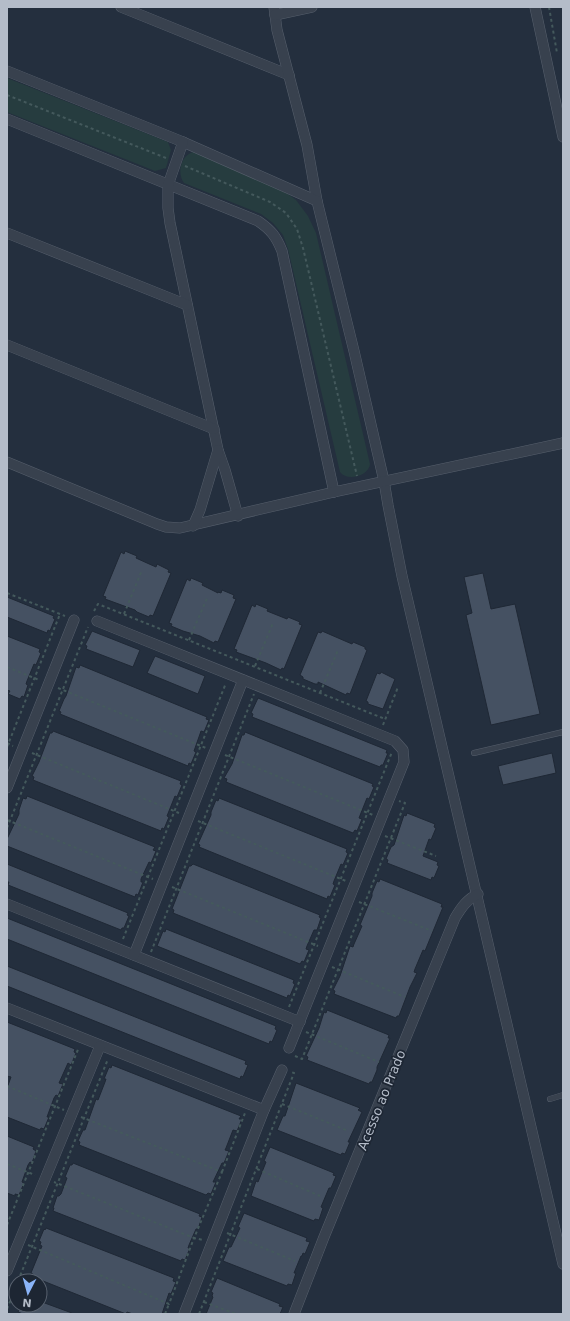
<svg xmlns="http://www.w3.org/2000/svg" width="570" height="1321" viewBox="0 0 570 1321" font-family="'DejaVu Sans',sans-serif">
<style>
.green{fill:#263c3f}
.building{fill:#455162;stroke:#1f2835}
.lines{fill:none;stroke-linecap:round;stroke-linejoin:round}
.lane-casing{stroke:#565f6c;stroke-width:6}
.street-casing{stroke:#565f6c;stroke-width:11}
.path{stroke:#44595c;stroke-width:2;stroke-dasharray:3 3;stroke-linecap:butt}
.lane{stroke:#38414e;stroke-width:5}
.street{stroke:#38414e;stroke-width:10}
.labels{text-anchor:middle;stroke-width:3.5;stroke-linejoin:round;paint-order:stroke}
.street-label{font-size:13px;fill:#b4bcc9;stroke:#1d2633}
</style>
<rect width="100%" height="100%" fill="#242f3e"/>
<g class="green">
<polygon points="7,78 168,142 171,150 166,168 155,171 7,112"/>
<path d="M193,152H196L280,188L296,200L308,216L316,233L370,464C369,476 347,482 340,472L288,249L283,235L273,223L261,214L184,183C177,174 180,156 193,152Z"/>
</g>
<g class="building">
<polygon points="125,551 137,556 136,558 147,563 156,567 157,564 169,570 168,572 171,573 153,616 150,615 149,617 137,612 135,610 105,599 106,597 103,596 121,552 124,554"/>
<polygon points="483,573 491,609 515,604 540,714 491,725 466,615 472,613 464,577"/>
<polygon points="191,578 203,583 202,585 218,593 218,592 221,593 222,590 234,595 233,598 236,599 218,642 215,641 214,643 200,636 183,631 171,626 172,624 169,623 187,579 190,581"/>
<polygon points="7,597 54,616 53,618 55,619 50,631 48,630 47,633 7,617"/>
<polygon points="256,604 268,609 267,611 287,619 288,617 300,622 299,624 302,625 284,669 282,668 281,670 266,663 236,652 237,650 234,649 252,605 255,607"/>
<polygon points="92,631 140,650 133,667 86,649 87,646 85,645"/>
<polygon points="322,631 352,644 353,642 365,647 365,649 367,650 350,694 347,693 346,695 318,682 318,684 315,684 303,679 303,677 300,675 318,632 321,633"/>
<polygon points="7,636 40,649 39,652 41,653 36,665 34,664 27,681 26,684 28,685 24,697 22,696 20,699 8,694 10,691 7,690"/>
<polygon points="155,656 205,676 198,694 147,673"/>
<polygon points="80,665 207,717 206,719 209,720 204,732 201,731 200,734 194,751 196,752 191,764 189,763 188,766 60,714 61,712 59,711 64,699 66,696 76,667 79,668"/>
<polygon points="381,672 395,679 383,709 368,704 368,702 366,701 377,673 380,674"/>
<polygon points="258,698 387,750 386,753 388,753 383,765 381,765 380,767 252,717 253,714 251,713"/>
<polygon points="53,731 181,781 180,784 182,785 177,797 175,796 167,816 169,817 164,829 162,828 161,831 33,780 34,777 32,776 39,762 50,733 52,733"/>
<polygon points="245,732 373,784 372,786 374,787 369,799 367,798 359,818 362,819 357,831 355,830 353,833 226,782 227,779 224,778 232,764 242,735 244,735"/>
<polygon points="552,753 556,773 503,785 498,766"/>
<polygon points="27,796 155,847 153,850 156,851 151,863 149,862 141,879 141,882 143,882 138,895 136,894 135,897 7,846 7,839 19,814 19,810 23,798 26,799"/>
<polygon points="219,798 347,849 346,852 348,853 343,865 341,864 334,881 333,884 335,885 330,897 328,896 327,899 199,847 200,845 198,844 211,815 211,812 216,800 218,801"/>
<polygon points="407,813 435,824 434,827 436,828 431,840 429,839 423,856 438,862 437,865 439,866 434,878 432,877 431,880 387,863 388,860 386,859 391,847 394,845 404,815 406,816"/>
<polygon points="7,864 128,913 127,915 129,916 124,928 122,928 121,930 8,885 9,882 7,882"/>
<polygon points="193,864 320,915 319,917 321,918 317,930 314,930 307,946 306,949 309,950 304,962 302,961 300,964 173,913 174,910 172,909 189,866 191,866"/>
<polygon points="380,879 442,904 441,907 443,907 425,951 423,950 415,969 414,972 417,973 410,987 399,1016 397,1016 396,1018 334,994 335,991 333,990 340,976 350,946 353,947 354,944 362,926 360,925 372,896 372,893 377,881 379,882"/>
<polygon points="7,918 276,1026 275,1029 277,1030 272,1042 270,1041 269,1044 7,939"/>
<polygon points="166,929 294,980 293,983 295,984 290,996 288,995 287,998 157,946 163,931 165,932"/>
<polygon points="7,966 246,1061 245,1064 248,1065 243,1077 241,1076 240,1079 7,986"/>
<polygon points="327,1010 389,1035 388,1038 390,1038 377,1067 377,1070 372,1082 370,1082 369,1084 307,1060 308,1057 306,1056 319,1028 324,1012 326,1013"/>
<polygon points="7,1022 75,1049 74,1052 76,1053 71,1065 68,1063 59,1083 63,1084 58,1096 56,1095 54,1098 47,1117 49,1117 44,1129 41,1128 40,1130 7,1117 7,1088 11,1077 7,1076"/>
<polygon points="112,1065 241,1116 239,1119 242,1119 237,1131 233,1130 226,1148 225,1150 229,1151 224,1163 222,1163 213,1182 216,1182 211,1194 208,1193 206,1195 79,1145 80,1142 78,1141 83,1130 85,1130 96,1099 98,1100 105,1082 106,1079 104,1079 109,1067 111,1068"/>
<polygon points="296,1083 360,1108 358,1110 362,1112 348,1142 350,1142 345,1154 342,1153 341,1155 277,1130 283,1116 285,1116"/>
<polygon points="7,1136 34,1147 33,1149 36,1151 32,1163 30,1162 28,1165 22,1182 24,1183 19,1195 15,1194 15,1196 7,1193"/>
<polygon points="270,1147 334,1173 333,1175 336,1176 331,1188 329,1188 321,1207 323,1208 319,1220 315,1219 314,1221 251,1196 256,1181 258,1182 266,1162 264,1161"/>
<polygon points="73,1163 200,1214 199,1216 202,1217 198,1229 196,1229 189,1245 188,1248 190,1248 185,1260 182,1259 181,1261 53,1211 54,1208 53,1208 57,1196 59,1196 61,1194 67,1178 65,1177 70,1165 72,1165"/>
<polygon points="244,1213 307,1238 306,1241 310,1242 305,1254 303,1253 302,1256 301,1256 294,1273 296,1273 292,1285 288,1284 287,1286 223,1261 229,1247 231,1247 240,1228 238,1227"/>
<polygon points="46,1228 174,1278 173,1281 176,1282 171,1294 169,1293 162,1314 133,1314 127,1312 126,1314 33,1277 34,1275 31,1273 42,1246 40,1245 41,1242 39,1241 44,1229 45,1230"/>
<polygon points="217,1278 280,1304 279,1306 283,1307 280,1314 206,1314 213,1297 212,1296 213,1293 211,1292"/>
<polygon points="42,1302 72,1313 72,1314 23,1314 18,1312 21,1305 41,1305"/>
</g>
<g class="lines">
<g class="lane-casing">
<g id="lane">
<polyline points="474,753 563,732"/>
<polyline points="550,1099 563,1095"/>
</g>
</g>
<g class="street-casing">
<g id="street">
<polyline points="121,7 289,75"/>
<polyline points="274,7 277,30 307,145 317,201"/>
<polyline points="535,7 563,137"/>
<polyline points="275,15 312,7"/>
<polyline points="7,71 183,142 317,201 354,351 384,481 388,505 402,576 563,1264"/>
<path d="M7,119L258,221C271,230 276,236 282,251L334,492"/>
<polyline points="183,142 168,185 168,208 170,223 218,450 225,470 238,516"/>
<polyline points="7,233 187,305"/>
<polyline points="7,345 214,429"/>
<polyline points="7,462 157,524 166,527 180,528 334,492 563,443"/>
<polyline points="193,526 200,510 218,450"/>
<polyline points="97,621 395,741 403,750 404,762 289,1048"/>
<polyline points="7,788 74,620"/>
<polyline points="7,904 300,1022"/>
<polyline points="134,955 243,680"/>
<polyline points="7,1008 264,1110"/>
<polyline points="7,1271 100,1046"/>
<polyline points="184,1314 264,1110 282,1070"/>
<path d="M294,1314L324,1237L455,918C461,908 467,899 478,894"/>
</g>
</g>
<g class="path">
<polyline points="549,7 557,53"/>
<polyline points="7,95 166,158"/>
<polyline points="185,166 270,202 286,213 297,229 303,248 357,476"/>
<polyline points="7,593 65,616"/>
<polyline points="94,611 98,604 385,719"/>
<polyline points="124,614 142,570"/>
<polyline points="189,640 208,596"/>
<polyline points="255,666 273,623"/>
<polyline points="7,667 39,680"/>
<polyline points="58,688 206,748"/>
<polyline points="320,693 338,650"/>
<polyline points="383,725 398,687"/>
<polyline points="7,743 13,746"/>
<polyline points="7,747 60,614"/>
<polyline points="32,753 179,813"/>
<polyline points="225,755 373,815"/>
<polyline points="7,820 153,879"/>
<polyline points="198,821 346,881"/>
<polyline points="7,828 88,627"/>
<polyline points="385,836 436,856"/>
<polyline points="172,887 318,946"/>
<polyline points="359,902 432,931"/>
<polyline points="123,939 226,683"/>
<polyline points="151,952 254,694"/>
<polyline points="332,967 405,997"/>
<polyline points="289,1007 392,752"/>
<polyline points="306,1032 379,1062"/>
<polyline points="295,1056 302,1059 405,803 399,801"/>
<polyline points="7,1086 64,1110"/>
<polyline points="282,1104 346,1130"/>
<polyline points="81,1117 222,1172 194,1238 203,1240"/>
<polyline points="7,1164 35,1175"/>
<polyline points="257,1169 320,1196"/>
<polyline points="222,1172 245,1113"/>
<polyline points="7,1225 79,1047"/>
<polyline points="227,1233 295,1261"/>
<polyline points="28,1245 169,1304 194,1238 54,1182"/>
<polyline points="18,1281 108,1059"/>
<polyline points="204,1302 236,1314"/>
<polyline points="7,1309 16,1287"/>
<polyline points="165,1314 169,1304"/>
<polyline points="199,1314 294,1073 291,1072"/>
</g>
<use href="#lane" class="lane"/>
<use href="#street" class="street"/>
</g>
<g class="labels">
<g class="street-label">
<text transform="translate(381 1100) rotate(-68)" y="5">Acesso ao Prado</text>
</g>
</g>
<rect width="570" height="1321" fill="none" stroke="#b4bcc9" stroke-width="16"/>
<g transform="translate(28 1293) rotate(186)"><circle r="19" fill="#1d2633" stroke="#59626f"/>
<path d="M0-3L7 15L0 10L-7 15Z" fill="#8ab4f8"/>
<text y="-6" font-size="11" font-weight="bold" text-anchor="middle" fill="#b4bcc9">N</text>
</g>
</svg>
